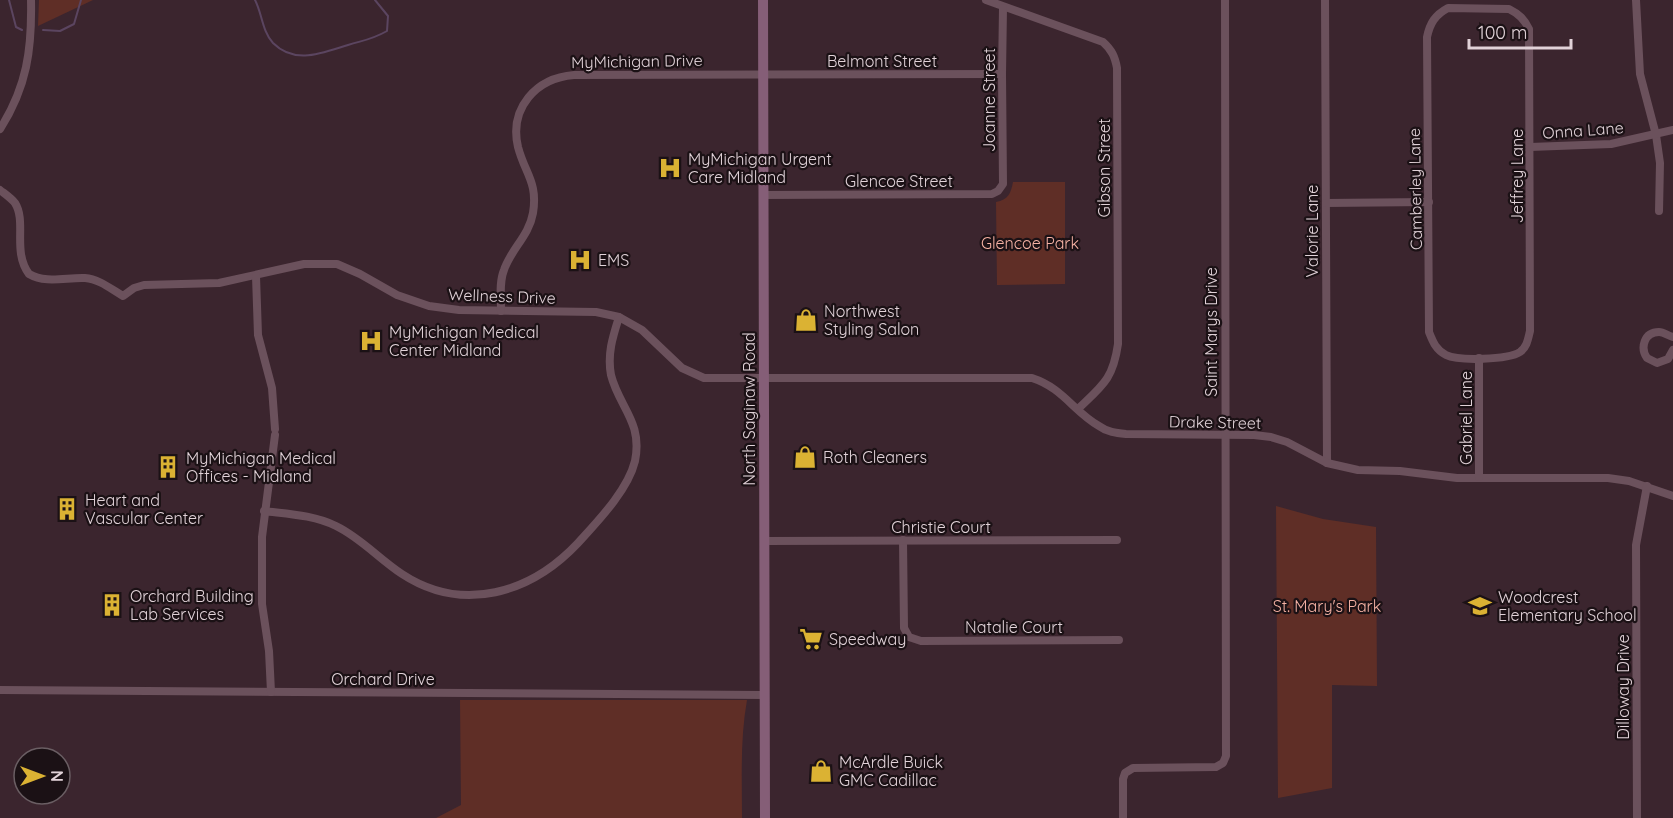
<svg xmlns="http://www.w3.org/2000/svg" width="1673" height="818" viewBox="0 0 1673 818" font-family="Quicksand,sans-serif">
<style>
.green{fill:#5f2e26}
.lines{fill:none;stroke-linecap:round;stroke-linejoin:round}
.stream{stroke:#5b4560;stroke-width:2}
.minor{stroke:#6b515c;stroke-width:8}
.secondary{stroke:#855e77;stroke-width:10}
.labels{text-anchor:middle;stroke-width:4.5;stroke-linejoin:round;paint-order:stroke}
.street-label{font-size:16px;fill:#e1d2d8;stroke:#1b1115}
.poi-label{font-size:16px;fill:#e1d2d8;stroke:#1b1115;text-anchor:start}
.park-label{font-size:16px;fill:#f6b2a4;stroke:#1b1115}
</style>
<rect width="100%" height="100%" fill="#3b252e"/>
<g class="green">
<polygon points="39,0 93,0 38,26"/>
<path d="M1013,182H1065V284L997,285L996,202C1008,200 1011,193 1013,182Z"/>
<polygon points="1276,506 1323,519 1376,527 1377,686 1332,685 1332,788 1278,798"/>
<path d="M460,700H747C740,739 742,779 742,818H436L461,805Z"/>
</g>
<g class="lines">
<g class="stream">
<polyline points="9,0 16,27 22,30"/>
<path d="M255,0C262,13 262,31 273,43C295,65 322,53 348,45C364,40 371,40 387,31L388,16L375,0"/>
<polyline points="43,30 60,31 74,24 81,0"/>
</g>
<g class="minor">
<path d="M986,0L1103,42C1112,50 1115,57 1117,68L1118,344C1113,379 1103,385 1078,409"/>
<polyline points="1325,0 1327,463"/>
<polyline points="1636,0 1640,74 1656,135 1660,163 1659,211"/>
<path d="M1448,8L1509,9C1519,14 1524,19 1529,29L1530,331C1528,339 1527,347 1520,352C1508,360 1458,361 1446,355C1436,350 1433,342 1429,332L1427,37C1430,23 1435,15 1448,8Z"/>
<path d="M0,129C27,87 32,49 31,0"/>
<polyline points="1530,147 1611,144 1673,130"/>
<path d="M0,190C5,194 11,198 15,203C27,222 12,251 29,274C46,284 67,277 85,278C99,279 111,289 123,296L134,288L144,285L219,283L304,264H337L360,274L397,295L429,306L459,310L596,312L619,317L642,330L682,368L704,378H1032C1063,388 1073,411 1099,426C1107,432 1116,433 1126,434L1254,435L1271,437L1287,442L1327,463L1358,470L1400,471L1457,478H1608L1629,481L1673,496"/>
<polyline points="763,195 992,194 998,191 1003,184 1002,74 1003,8"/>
<polyline points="1326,203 1429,202"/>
<polyline points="256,276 258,335 272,388 275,429"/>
<path d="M501,311C501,297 499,282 504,270C511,249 529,236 533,213C538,182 525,174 518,147C509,108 536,78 574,75L1002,74"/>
<path d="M1673,337C1668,336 1664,332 1659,332C1644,332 1640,348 1647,358L1657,363L1668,359L1673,350"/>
<polyline points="1479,358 1479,477"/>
<path d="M264,511C288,514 314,515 336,526C361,538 379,559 402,574C463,614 531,593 578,543C598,521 628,490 635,461C643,422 619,407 611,375C607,354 613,336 619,317"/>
<polyline points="903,540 904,628 909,637 921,641 1119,640"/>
<polyline points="765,541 1117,540"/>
<polyline points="0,690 765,695"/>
<polyline points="271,692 269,651 262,604 262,537 275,435"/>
<polyline points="1123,818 1123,779 1125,773 1133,768 1216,767 1223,763 1226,756 1225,0"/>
<polyline points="1637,818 1636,545 1647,486"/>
</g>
<polyline class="secondary" points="763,0 765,818"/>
</g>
<defs>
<g id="hospital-bare" transform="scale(1.8)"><path d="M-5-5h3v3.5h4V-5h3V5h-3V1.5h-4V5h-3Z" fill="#dbb233" stroke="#1b1115" stroke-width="2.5" paint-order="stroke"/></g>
<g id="shop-bare" transform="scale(1.8)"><path d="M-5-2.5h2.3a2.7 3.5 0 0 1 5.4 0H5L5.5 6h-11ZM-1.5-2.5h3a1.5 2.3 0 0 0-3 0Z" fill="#dbb233" stroke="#1b1115" stroke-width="2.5" paint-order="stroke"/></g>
<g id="building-bare" transform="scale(1.8)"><path d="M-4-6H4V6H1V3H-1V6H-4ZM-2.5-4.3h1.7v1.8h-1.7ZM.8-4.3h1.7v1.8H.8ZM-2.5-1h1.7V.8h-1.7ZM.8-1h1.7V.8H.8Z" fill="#dbb233" stroke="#1b1115" stroke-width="2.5" paint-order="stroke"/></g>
<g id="school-bare" transform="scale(1.8)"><path d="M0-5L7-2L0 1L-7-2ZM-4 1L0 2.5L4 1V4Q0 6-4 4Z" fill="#dbb233" stroke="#1b1115" stroke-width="2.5" paint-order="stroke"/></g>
<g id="supermarket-bare" transform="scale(1.8)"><path d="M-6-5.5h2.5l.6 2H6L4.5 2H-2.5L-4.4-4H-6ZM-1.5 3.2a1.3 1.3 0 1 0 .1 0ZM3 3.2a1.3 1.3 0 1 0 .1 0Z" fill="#dbb233" stroke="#1b1115" stroke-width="2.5" paint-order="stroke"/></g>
</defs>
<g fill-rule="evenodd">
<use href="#hospital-bare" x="670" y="168"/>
<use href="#hospital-bare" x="580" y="260"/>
<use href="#shop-bare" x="806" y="320"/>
<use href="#hospital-bare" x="371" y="341"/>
<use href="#shop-bare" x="805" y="457"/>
<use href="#building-bare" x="168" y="467"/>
<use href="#building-bare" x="67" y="509"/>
<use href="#building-bare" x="112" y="605"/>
<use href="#school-bare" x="1480" y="606"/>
<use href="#supermarket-bare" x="811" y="639"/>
<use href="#shop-bare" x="821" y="771"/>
</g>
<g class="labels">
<g class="street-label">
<text transform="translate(637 61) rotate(-1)" y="6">MyMichigan Drive</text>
<text x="882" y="67">Belmont Street</text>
<text transform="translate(989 100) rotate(-90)" y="6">Joanne Street</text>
<text transform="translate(1583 130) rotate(-4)" y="6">Onna Lane</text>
<text transform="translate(1104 168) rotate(-90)" y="6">Gibson Street</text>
<text transform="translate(1517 176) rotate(-90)" y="6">Jeffrey Lane</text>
<text x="899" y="187">Glencoe Street</text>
<text transform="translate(1415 189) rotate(-91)" y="6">Camberley Lane</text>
<text transform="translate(1312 231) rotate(-90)" y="6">Valorie Lane</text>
<text transform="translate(502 296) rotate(2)" y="6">Wellness Drive</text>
<text transform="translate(1211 332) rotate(-90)" y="6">Saint Marys Drive</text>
<text transform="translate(749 409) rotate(-90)" y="6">North Saginaw Road</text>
<text transform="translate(1466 418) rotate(-90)" y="6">Gabriel Lane</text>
<text transform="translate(1215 422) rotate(1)" y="6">Drake Street</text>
<text x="941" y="533">Christie Court</text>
<text x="1014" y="633">Natalie Court</text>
<text x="383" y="685">Orchard Drive</text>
<text transform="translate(1623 687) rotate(-90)" y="6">Dilloway Drive</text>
</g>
<g class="poi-label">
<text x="688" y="165">MyMichigan Urgent<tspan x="688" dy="18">Care Midland</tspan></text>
<text x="598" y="266">EMS</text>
<text x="824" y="317">Northwest<tspan x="824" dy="18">Styling Salon</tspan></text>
<text x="389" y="338">MyMichigan Medical<tspan x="389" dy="18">Center Midland</tspan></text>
<text x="823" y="463">Roth Cleaners</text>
<text x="186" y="464">MyMichigan Medical<tspan x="186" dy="18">Offices - Midland</tspan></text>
<text x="85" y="506">Heart and<tspan x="85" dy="18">Vascular Center</tspan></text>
<text x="130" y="602">Orchard Building<tspan x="130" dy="18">Lab Services</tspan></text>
<text x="1498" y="603">Woodcrest<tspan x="1498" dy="18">Elementary School</tspan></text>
<text x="829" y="645">Speedway</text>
<text x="839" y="768">McArdle Buick<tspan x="839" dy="18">GMC Cadillac</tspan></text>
</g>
<g class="park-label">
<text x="1030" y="249">Glencoe Park</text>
<text x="1327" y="612">St. Mary's Park</text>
</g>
</g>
<g transform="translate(42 776) rotate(90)"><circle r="28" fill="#1b1115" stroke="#6a5e63" stroke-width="1.5"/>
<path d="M0-4.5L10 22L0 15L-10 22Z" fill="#dbb233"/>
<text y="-9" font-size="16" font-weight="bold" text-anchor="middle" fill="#e1d2d8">N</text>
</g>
<path d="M1469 39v9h102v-9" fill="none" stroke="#e1d2d8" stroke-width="3"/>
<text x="1478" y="39" font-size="18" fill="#e1d2d8" stroke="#1b1115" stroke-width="4.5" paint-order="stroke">100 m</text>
</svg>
